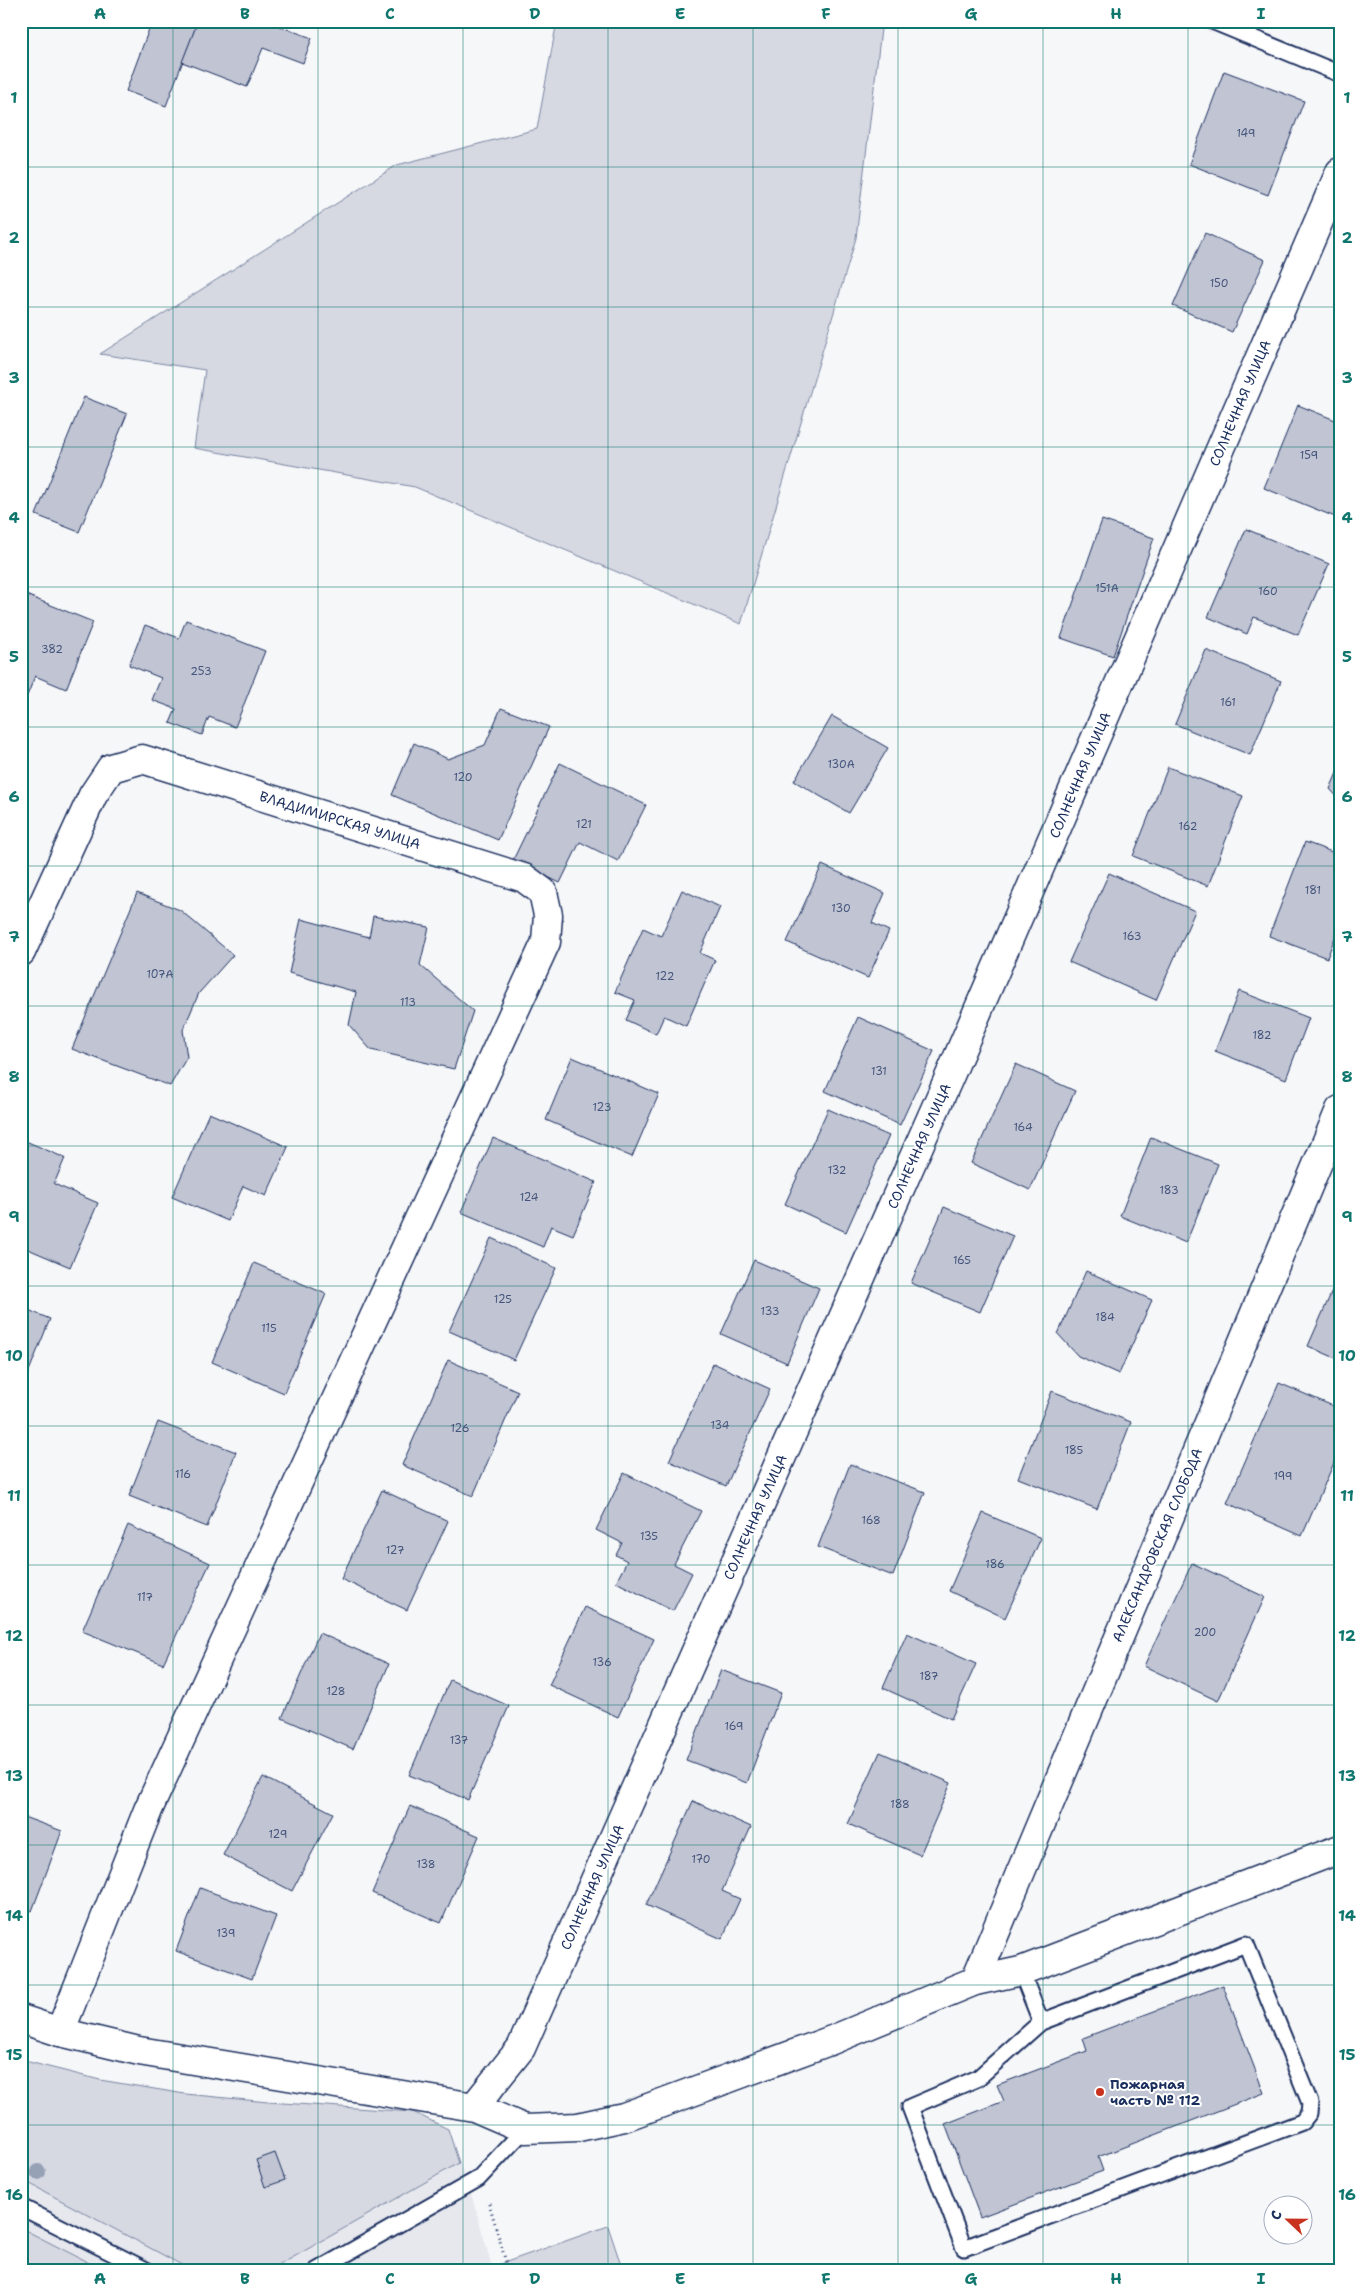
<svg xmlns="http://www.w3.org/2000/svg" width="1361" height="2292" viewBox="0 0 1361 2292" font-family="'Shantell Sans',sans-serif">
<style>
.built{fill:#e6e8ee}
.green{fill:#d6d9e2;stroke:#7884a0}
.building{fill:#c0c4d3;stroke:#1b2f5e}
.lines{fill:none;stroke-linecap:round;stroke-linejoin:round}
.lane-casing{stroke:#1b2f5e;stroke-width:19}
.street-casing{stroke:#1b2f5e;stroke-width:31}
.path{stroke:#1b2f5e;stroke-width:3;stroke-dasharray:1 4;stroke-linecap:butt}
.lane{stroke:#fff;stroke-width:15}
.street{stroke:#fff;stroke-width:28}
.tree{fill:#97a1b6}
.grid{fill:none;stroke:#0f766e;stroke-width:1;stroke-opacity:0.55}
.poi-dot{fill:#c8321e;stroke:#fff;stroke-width:2}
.labels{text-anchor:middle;stroke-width:4;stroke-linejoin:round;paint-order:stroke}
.number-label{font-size:11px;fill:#44547b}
.street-label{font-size:14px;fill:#1b2f5e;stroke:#fff}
.poi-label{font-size:14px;font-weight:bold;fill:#1b2f5e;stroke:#fff;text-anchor:start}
.neatline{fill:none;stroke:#0f766e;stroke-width:2}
.grid-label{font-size:16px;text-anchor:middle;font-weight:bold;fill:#0f766e}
</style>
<rect width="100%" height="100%" fill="#f6f7f9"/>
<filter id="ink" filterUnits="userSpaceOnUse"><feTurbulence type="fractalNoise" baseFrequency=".02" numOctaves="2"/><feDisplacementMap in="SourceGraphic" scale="10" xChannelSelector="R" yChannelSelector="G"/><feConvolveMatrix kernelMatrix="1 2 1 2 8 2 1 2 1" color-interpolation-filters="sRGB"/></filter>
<g filter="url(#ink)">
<polygon class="built" points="21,2060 100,2080 185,2094 268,2102 413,2112 448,2129 475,2206 492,2267 608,2226 623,2271 21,2271"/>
<g class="green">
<polygon points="557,21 882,21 856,238 741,624 415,487 194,448 205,370 100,354 397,165 537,129"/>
<polygon points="21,2060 100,2080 185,2094 268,2102 413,2112 448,2129 459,2163 269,2271 193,2271 21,2179"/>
<polygon points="608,2226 623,2271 481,2271"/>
<polygon points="21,2228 105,2271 21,2271"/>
</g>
<g class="building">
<polygon points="152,21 198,21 166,106 126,91"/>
<polygon points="198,21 281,21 279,26 312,38 303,63 263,48 247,87 182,62"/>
<polygon points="1224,71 1304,101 1268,195 1189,164"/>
<polygon points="1205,233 1265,260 1232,332 1173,306"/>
<polygon points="84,397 127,414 79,532 36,515"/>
<polygon points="1298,405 1340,422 1340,519 1264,488"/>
<polygon points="1102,520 1154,538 1113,656 1061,638"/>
<polygon points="1246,529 1329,564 1298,635 1254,617 1247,634 1208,617"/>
<polygon points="21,593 93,622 66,689 35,676 27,696 21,694"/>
<polygon points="186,620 265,651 235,727 209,717 202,735 170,723 176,709 152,700 161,678 129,665 145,625 179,638"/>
<polygon points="1206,650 1281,681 1250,755 1175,724"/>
<polygon points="501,708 549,727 498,840 392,795 414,743 448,759 485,745"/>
<polygon points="832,716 888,748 849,813 794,781"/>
<polygon points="560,763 646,805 618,861 580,842 560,883 513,860"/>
<polygon points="1340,766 1340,800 1330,789"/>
<polygon points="1168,767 1243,796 1208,886 1133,856"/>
<polygon points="1305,842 1340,855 1340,924 1327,958 1269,936"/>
<polygon points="822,865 885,893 872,923 889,931 868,978 787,942"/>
<polygon points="1109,873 1195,911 1156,1000 1069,962"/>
<polygon points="682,890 720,907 700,953 715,960 686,1026 664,1016 656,1034 626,1020 635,1000 615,992 643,928 661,936"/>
<polygon points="137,893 180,910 233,955 199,993 183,1030 187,1057 170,1086 72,1049"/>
<polygon points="373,916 429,927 420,965 473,1011 454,1069 371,1050 349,1025 356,992 289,973 301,919 369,937"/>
<polygon points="1239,991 1309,1018 1286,1079 1215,1051"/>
<polygon points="858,1017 934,1051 900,1125 825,1091"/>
<polygon points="572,1057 659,1094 632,1157 546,1120"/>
<polygon points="1016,1064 1075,1091 1030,1190 971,1163"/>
<polygon points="828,1109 889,1136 846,1232 785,1204"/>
<polygon points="209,1113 288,1147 266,1196 243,1186 228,1221 172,1197"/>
<polygon points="1151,1137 1218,1164 1186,1243 1120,1216"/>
<polygon points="493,1138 596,1182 573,1235 551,1226 543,1247 461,1212"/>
<polygon points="21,1139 65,1158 54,1184 98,1203 70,1267 21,1246"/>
<polygon points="944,1207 1013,1236 980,1312 911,1283"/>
<polygon points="491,1238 556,1268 514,1360 449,1331"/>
<polygon points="754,1260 819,1288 787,1363 721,1334"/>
<polygon points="254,1263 326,1294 284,1393 212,1362"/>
<polygon points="1086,1271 1152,1300 1119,1374 1078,1356 1058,1334"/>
<polygon points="1340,1273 1340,1360 1308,1346"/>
<polygon points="21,1307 50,1319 21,1391"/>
<polygon points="448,1360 518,1391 473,1496 402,1465"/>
<polygon points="713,1363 770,1389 726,1486 669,1461"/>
<polygon points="1279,1383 1340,1409 1340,1449 1302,1536 1227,1503"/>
<polygon points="1052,1391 1131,1422 1097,1509 1018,1478"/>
<polygon points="158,1422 236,1452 207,1527 129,1496"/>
<polygon points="850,1464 925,1492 893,1576 818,1547"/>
<polygon points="624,1473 701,1511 674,1564 692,1573 673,1611 616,1582 627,1561 616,1555 622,1543 596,1530"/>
<polygon points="382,1490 448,1521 407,1610 341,1579"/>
<polygon points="983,1513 1041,1538 1005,1618 949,1591"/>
<polygon points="128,1525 210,1563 163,1664 82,1631"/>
<polygon points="1192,1563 1265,1597 1218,1701 1144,1666"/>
<polygon points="585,1607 654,1639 618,1717 549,1685"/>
<polygon points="319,1633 389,1664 353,1749 282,1718"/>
<polygon points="907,1633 976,1664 951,1719 883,1688"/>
<polygon points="721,1670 781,1693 747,1783 686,1760"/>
<polygon points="450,1680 509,1706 468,1800 409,1775"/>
<polygon points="880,1752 951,1783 920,1855 848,1824"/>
<polygon points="263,1777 333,1813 292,1891 223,1855"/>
<polygon points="693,1801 751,1827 722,1891 740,1899 722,1939 646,1905"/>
<polygon points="410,1806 479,1836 441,1923 372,1893"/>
<polygon points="21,1816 62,1831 32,1911 21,1907"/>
<polygon points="200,1888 276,1916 252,1979 176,1951"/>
<polygon points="1223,1985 1264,2093 1098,2157 1103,2171 980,2217 945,2124 1004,2101 997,2085 1087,2051 1083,2038"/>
<polygon points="275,2153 285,2180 265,2187 256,2160"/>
</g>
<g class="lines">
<g class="lane-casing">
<g id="lane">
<polyline points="1212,21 1340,74"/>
<polygon points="1246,1944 1310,2103 1309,2113 1302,2122 964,2248 910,2107 978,2078 1041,2022"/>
<polyline points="1021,1971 1041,2022"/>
<polyline points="21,2207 148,2271"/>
<polyline points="316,2271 478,2179 525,2129"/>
</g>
</g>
<g class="street-casing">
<g id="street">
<polyline points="21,952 93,795 111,768 142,759 524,878 543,892 548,915 546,942 148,1810 60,2032"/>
<polyline points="975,1981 1340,1110"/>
<polyline points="21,2019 60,2032 139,2051 474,2107 525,2129 578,2127 624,2117 832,2040 975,1981 1021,1971 1340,1849"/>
<polyline points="474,2107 521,2048 951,1073 1340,172"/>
</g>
</g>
<polyline class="path" points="489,2203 506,2262"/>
<use href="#lane" class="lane"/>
<use href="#street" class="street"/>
</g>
<circle class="tree" cx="38" cy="2172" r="8"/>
</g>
<path class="grid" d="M173,21V2271M318,21V2271M463,21V2271M608,21V2271M753,21V2271M898,21V2271M1043,21V2271M1188,21V2271M21,167H1340M21,307H1340M21,447H1340M21,587H1340M21,727H1340M21,866H1340M21,1006H1340M21,1146H1340M21,1286H1340M21,1426H1340M21,1565H1340M21,1705H1340M21,1845H1340M21,1985H1340M21,2125H1340"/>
<circle class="poi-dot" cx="1100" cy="2092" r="5"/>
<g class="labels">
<g class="number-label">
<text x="1246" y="137">149</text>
<text x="1219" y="287">150</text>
<text x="1309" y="459">159</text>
<text x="1107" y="592">151А</text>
<text x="1268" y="595">160</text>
<text x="52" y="653">382</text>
<text x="201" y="675">253</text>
<text x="1228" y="706">161</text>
<text x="841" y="768">130А</text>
<text x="463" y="781">120</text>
<text x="584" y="828">121</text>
<text x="1188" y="830">162</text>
<text x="1313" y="894">181</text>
<text x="841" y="912">130</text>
<text x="1132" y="940">163</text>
<text x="160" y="978">107А</text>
<text x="665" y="980">122</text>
<text x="408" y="1006">113</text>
<text x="1262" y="1039">182</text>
<text x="879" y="1075">131</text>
<text x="602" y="1111">123</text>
<text x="1023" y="1131">164</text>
<text x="837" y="1174">132</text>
<text x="1169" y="1194">183</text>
<text x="529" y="1201">124</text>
<text x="962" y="1264">165</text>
<text x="503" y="1303">125</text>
<text x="770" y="1315">133</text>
<text x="1105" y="1321">184</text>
<text x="269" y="1332">115</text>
<text x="720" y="1429">134</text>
<text x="460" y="1432">126</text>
<text x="1074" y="1454">185</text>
<text x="183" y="1478">116</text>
<text x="1283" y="1480">199</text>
<text x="871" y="1524">168</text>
<text x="649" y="1540">135</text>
<text x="395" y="1554">127</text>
<text x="995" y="1568">186</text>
<text x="145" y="1601">117</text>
<text x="1205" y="1636">200</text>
<text x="602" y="1666">136</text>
<text x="929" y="1680">187</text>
<text x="336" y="1695">128</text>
<text x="734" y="1730">169</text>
<text x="459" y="1744">137</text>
<text x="900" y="1808">188</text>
<text x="278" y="1838">129</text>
<text x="701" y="1863">170</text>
<text x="426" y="1868">138</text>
<text x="226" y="1937">139</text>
</g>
<g class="street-label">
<text transform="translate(1240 403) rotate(-67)" y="5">СОЛНЕЧНАЯ УЛИЦА</text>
<text transform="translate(1080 775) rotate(-67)" y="5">СОЛНЕЧНАЯ УЛИЦА</text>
<text transform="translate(340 820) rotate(17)" y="5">ВЛАДИМИРСКАЯ УЛИЦА</text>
<text transform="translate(919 1146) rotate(-66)" y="5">СОЛНЕЧНАЯ УЛИЦА</text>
<text transform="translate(755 1517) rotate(-66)" y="5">СОЛНЕЧНАЯ УЛИЦА</text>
<text transform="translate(1157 1545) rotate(-67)" y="5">АЛЕКСАНДРОВСКАЯ СЛОБОДА</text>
<text transform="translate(592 1887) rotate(-66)" y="5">СОЛНЕЧНАЯ УЛИЦА</text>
</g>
<g class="poi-label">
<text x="1110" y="2089">Пожарная<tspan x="1110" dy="16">часть № 112</tspan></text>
</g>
</g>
<rect width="1361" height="2292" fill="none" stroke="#fff" stroke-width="55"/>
<g transform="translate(1288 2220) rotate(292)"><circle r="24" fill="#ffffff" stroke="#a4acbf"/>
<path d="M0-4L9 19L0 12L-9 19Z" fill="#c8321e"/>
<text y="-8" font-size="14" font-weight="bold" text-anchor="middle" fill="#1b2f5e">С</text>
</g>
<rect x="28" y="28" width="1306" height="2236" class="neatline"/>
<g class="grid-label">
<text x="100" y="19">A</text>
<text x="245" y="19">B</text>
<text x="390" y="19">C</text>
<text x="535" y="19">D</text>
<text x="680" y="19">E</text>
<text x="826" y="19">F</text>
<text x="971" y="19">G</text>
<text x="1116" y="19">H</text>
<text x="1261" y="19">I</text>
<text x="14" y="103">1</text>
<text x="1347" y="103">1</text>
<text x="14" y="243">2</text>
<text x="1347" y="243">2</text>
<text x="14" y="383">3</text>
<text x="1347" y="383">3</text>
<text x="14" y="523">4</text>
<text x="1347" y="523">4</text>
<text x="14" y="662">5</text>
<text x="1347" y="662">5</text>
<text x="14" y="802">6</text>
<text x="1347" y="802">6</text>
<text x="14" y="942">7</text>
<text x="1347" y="942">7</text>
<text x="14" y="1082">8</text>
<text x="1347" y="1082">8</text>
<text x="14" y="1222">9</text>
<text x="1347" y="1222">9</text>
<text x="14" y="1361">10</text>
<text x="1347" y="1361">10</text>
<text x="14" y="1501">11</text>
<text x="1347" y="1501">11</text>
<text x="14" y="1641">12</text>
<text x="1347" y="1641">12</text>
<text x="14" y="1781">13</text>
<text x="1347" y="1781">13</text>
<text x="14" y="1921">14</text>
<text x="1347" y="1921">14</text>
<text x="14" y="2060">15</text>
<text x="1347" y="2060">15</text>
<text x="14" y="2200">16</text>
<text x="1347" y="2200">16</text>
<text x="100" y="2284">A</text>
<text x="245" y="2284">B</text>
<text x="390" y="2284">C</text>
<text x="535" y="2284">D</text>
<text x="680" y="2284">E</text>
<text x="826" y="2284">F</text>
<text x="971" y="2284">G</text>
<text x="1116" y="2284">H</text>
<text x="1261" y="2284">I</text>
</g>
</svg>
